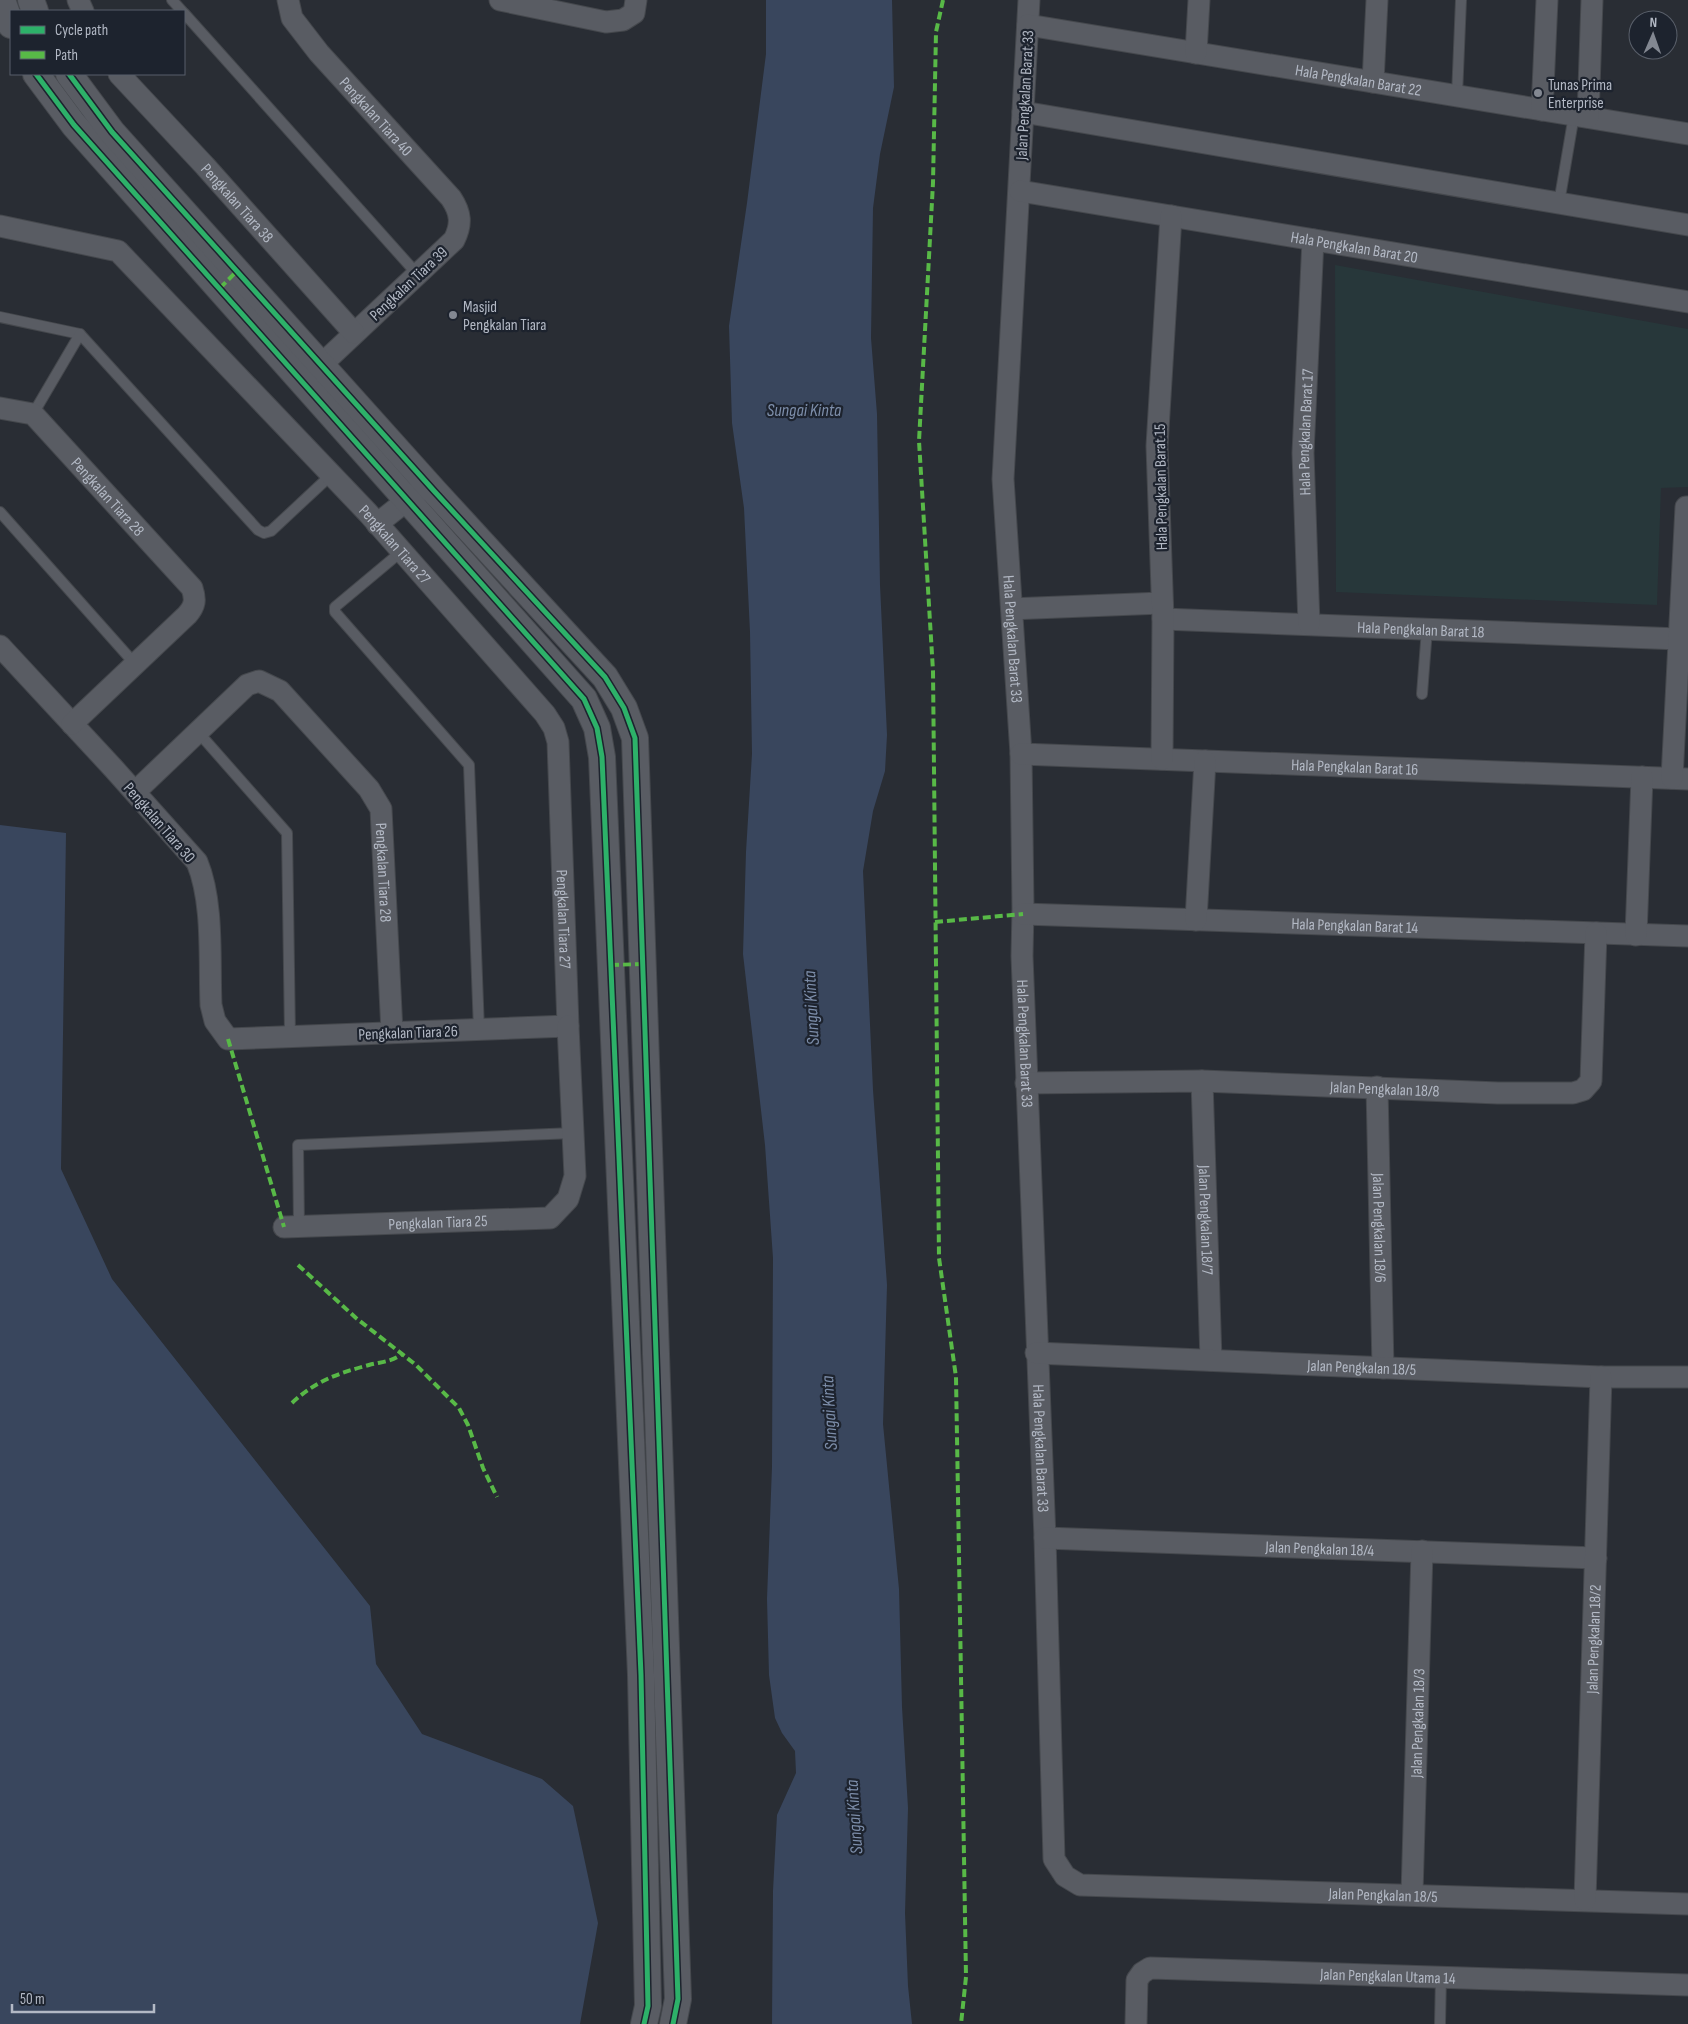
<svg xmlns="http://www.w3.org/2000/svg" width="1688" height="2024" viewBox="0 0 1688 2024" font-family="'Sofia Sans Condensed',sans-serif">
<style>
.green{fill:#27373a}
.water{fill:#39465d}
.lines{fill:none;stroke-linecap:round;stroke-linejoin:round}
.service-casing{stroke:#45484d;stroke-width:12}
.minor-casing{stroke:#45484d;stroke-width:23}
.tertiary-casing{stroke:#45484d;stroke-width:28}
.service{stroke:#595c63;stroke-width:10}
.minor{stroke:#595c63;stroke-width:21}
.tertiary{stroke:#595c63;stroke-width:26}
.quiet{stroke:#58b947;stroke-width:4;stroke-dasharray:8 4;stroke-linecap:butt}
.cycleway-casing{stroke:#1d232e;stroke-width:8}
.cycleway{stroke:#2db169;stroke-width:5}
.poi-dot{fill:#838892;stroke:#1d232e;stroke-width:2}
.labels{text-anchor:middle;stroke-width:4.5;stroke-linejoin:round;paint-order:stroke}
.street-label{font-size:16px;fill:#b3b9c5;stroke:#1d232e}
.poi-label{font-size:16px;fill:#b3b9c5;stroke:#1d232e;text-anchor:start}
.water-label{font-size:18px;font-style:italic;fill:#7d8eaa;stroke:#1d232e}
</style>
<rect width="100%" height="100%" fill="#292d34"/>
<polygon class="green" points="1335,265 1688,329 1688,487 1661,488 1657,605 1336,592"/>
<g class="water">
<polygon points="766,0 892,0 894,87 880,154 873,208 871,338 877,414 880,585 887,735 885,771 873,811 863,871 873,1090 887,1285 883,1424 899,1589 902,1707 908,1808 905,1913 908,1986 912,2024 772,2024 773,1891 777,1815 796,1773 795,1751 782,1733 775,1718 769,1675 767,1599 772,1467 773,1258 765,1145 743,954 746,852 752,754 750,632 744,508 732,423 729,326 747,203 766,54"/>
<polygon points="0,825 66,833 61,1169 112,1279 370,1606 376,1664 422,1734 542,1779 573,1806 598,1923 580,2024 0,2024"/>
</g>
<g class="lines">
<g class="service-casing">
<g id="service">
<polyline points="172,0 182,11"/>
<polyline points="184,13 418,275"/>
<polyline points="1457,96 1461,0"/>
<polyline points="1559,203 1574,115"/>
<polyline points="0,317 80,334 258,530 264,533 271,531 331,475"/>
<polyline points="33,414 80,334"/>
<polyline points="0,512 135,664"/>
<polyline points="402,551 335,607 335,612 469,765 479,1030"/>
<polyline points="1422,694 1427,629"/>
<polyline points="198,732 287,833 290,1036"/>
<polyline points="299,1227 298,1145 573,1133"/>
<polyline points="1440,2024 1441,1976"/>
</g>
</g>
<g class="minor-casing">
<g id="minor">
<polyline points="78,0 83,11"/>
<path id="s1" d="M288,0L292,18L319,53L451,198C461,213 462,224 454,240L321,365"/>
<polyline points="500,0 606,22 623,20 634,13 636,0"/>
<path id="s2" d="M1029,0L1003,479L1021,754L1023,908L1022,956L1045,1538L1054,1859L1065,1876L1080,1885L1688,1904"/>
<path id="s3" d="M1028,25L1688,134"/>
<polyline points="1196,53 1199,0"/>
<path id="s4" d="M119,74L205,166L354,333"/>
<polyline points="1373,82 1377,0"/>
<polyline points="1542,110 1547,0"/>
<polyline points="1023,112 1688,225"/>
<polyline points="1588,117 1592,0"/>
<path id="s5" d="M1020,191L1688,302"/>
<path id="s6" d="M0,226L118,251L368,513L545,714L554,728L558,742L568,1026L228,1039L215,1021L211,1005C209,961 214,903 197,862L114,769L0,646"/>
<path id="s7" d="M0,408L33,414L192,588C196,600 195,606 187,615L72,724"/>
<polyline points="377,524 420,490"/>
<polyline points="1012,609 1162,603"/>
<path id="s8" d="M1163,619L1679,639"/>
<path id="s9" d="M1309,624L1303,453L1313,240"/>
<path id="s10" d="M1021,754L1688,779"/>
<polyline points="1162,759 1163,619 1157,446 1171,216"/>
<polyline points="1672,778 1686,507 1688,507"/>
<path id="s11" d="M135,792L247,685L259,681L280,691L369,789L381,809L392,1032"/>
<path id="s12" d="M1023,914L1688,936"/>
<polyline points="1196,920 1205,761"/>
<polyline points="1636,935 1642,777"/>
<path id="s13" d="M1202,1081L1211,1360"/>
<path id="s14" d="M1026,1083L1202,1081L1498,1093H1573L1583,1090L1591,1081L1596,933"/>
<path id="s15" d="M1377,1087L1383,1368"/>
<path id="s16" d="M284,1227L550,1218L568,1199L575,1176L568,1026"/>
<path id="s17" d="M1036,1353L1601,1377H1688"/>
<path id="s18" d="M1045,1538L1596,1558"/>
<path id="s19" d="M1412,1894L1422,1551"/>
<path id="s20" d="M1585,1900L1601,1377"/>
<path id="s21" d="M1136,2024L1137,1980L1142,1973L1150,1968L1688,1985"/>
</g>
</g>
<g class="tertiary-casing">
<g id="tertiary">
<polyline points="2,0 11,25"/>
<polyline points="31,0 35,11"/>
<polyline points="36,74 74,125 584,699 597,728 602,757 641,1675 648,2006 644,2024"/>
<polyline points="69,74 112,132 435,492 605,677 624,708 635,738 678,1999 673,2024"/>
</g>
</g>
<use href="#service" class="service"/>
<use href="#minor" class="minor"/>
<use href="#tertiary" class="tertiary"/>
<g class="quiet">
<polyline points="943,0 936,32 933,183 919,441 933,671 939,1258 956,1377 966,1977 961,2024"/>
<polyline points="220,288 237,271"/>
<polyline points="935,922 1023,914"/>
<polyline points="611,965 643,964"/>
<polyline points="228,1039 284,1227"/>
<polyline points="298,1265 356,1318 416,1365 459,1408 468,1425 483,1468 497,1497"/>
<path d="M292,1403C315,1381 339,1373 369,1365C380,1362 392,1362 402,1354"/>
</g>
<g class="cycleway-casing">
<g id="cycleway">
<polyline points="36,74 74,125 584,699 597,728 602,757 641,1675 648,2006 644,2024"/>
<polyline points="69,74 112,132 435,492 605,677 624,708 635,738 678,1999 673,2024"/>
</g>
</g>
<use href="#cycleway" class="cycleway"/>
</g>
<g class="poi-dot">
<circle cx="1538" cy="93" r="5"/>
<circle cx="453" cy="315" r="5"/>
</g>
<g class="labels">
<g class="street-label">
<text dy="6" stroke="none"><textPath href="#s3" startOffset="335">Hala Pengkalan Barat 22</textPath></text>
<text transform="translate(1024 95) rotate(-87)" y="6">Jalan Pengkalan Barat 33</text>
<text dy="6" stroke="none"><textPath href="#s1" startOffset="148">Pengkalan Tiara 40</textPath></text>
<text dy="6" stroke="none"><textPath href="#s4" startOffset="175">Pengkalan Tiara 38</textPath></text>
<text dy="6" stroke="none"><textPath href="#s5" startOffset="339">Hala Pengkalan Barat 20</textPath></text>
<text transform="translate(408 283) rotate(-43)" y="6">Pengkalan Tiara 39</text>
<text dy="6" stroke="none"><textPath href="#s9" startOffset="192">Hala Pengkalan Barat 17</textPath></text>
<text transform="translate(1160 487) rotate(-91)" y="6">Hala Pengkalan Barat 15</text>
<text dy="6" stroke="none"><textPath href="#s7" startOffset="145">Pengkalan Tiara 28</textPath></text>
<text dy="6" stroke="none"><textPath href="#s6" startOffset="524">Pengkalan Tiara 27</textPath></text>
<text dy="6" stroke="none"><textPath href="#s8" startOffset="258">Hala Pengkalan Barat 18</textPath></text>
<text dy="6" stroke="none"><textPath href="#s2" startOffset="640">Hala Pengkalan Barat 33</textPath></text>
<text dy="6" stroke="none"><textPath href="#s10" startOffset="334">Hala Pengkalan Barat 16</textPath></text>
<text transform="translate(160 822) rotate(49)" y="6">Pengkalan Tiara 30</text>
<text dy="6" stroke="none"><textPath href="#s11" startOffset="410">Pengkalan Tiara 28</textPath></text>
<text dy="6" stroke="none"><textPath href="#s6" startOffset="959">Pengkalan Tiara 27</textPath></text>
<text dy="6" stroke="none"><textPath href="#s12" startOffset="332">Hala Pengkalan Barat 14</textPath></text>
<text transform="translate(408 1032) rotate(-2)" y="6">Pengkalan Tiara 26</text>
<text dy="6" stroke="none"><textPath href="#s2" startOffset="1045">Hala Pengkalan Barat 33</textPath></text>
<text dy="6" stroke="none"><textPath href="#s14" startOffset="359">Jalan Pengkalan 18/8</textPath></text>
<text dy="6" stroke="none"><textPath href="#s13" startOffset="139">Jalan Pengkalan 18/7</textPath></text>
<text dy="6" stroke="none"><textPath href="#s16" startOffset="154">Pengkalan Tiara 25</textPath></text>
<text dy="6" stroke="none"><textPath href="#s15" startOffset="141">Jalan Pengkalan 18/6</textPath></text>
<text dy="6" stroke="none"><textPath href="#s17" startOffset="326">Jalan Pengkalan 18/5</textPath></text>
<text dy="6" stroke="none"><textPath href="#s2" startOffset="1450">Hala Pengkalan Barat 33</textPath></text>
<text dy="6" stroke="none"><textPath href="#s18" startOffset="275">Jalan Pengkalan 18/4</textPath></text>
<text dy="6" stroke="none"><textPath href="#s20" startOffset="261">Jalan Pengkalan 18/2</textPath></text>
<text dy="6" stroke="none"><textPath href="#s19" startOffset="171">Jalan Pengkalan 18/3</textPath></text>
<text dy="6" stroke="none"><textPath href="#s2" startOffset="2202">Jalan Pengkalan 18/5</textPath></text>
<text dy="6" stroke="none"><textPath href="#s21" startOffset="300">Jalan Pengkalan Utama 14</textPath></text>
</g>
<g class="poi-label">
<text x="1548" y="90">Tunas Prima<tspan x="1548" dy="18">Enterprise</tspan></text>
<text x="463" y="312">Masjid<tspan x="463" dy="18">Pengkalan Tiara</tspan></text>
</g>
<g class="water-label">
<text x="804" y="416">Sungai Kinta</text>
<text transform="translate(811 1008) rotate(-93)" y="6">Sungai Kinta</text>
<text transform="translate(829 1413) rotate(-93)" y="6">Sungai Kinta</text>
<text transform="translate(854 1817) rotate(-94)" y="6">Sungai Kinta</text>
</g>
</g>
<rect x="10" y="10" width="175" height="65" fill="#1d232e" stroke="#595f6a"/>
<rect x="20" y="26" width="25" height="8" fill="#2db169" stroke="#595f6a"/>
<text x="55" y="35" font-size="15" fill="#b3b9c5">Cycle path</text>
<rect x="20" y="51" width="25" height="8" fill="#58b947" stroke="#595f6a"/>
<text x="55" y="60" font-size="15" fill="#b3b9c5">Path</text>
<g transform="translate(1653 35) rotate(2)"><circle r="24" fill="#1d232e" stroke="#595f6a"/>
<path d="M0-4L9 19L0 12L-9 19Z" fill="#838892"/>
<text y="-8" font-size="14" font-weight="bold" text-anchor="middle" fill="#b3b9c5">N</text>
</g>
<path d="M12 2004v8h142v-8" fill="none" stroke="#b3b9c5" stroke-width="2.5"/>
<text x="20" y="2004" font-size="15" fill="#b3b9c5" stroke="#1d232e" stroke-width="4" paint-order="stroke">50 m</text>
</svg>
